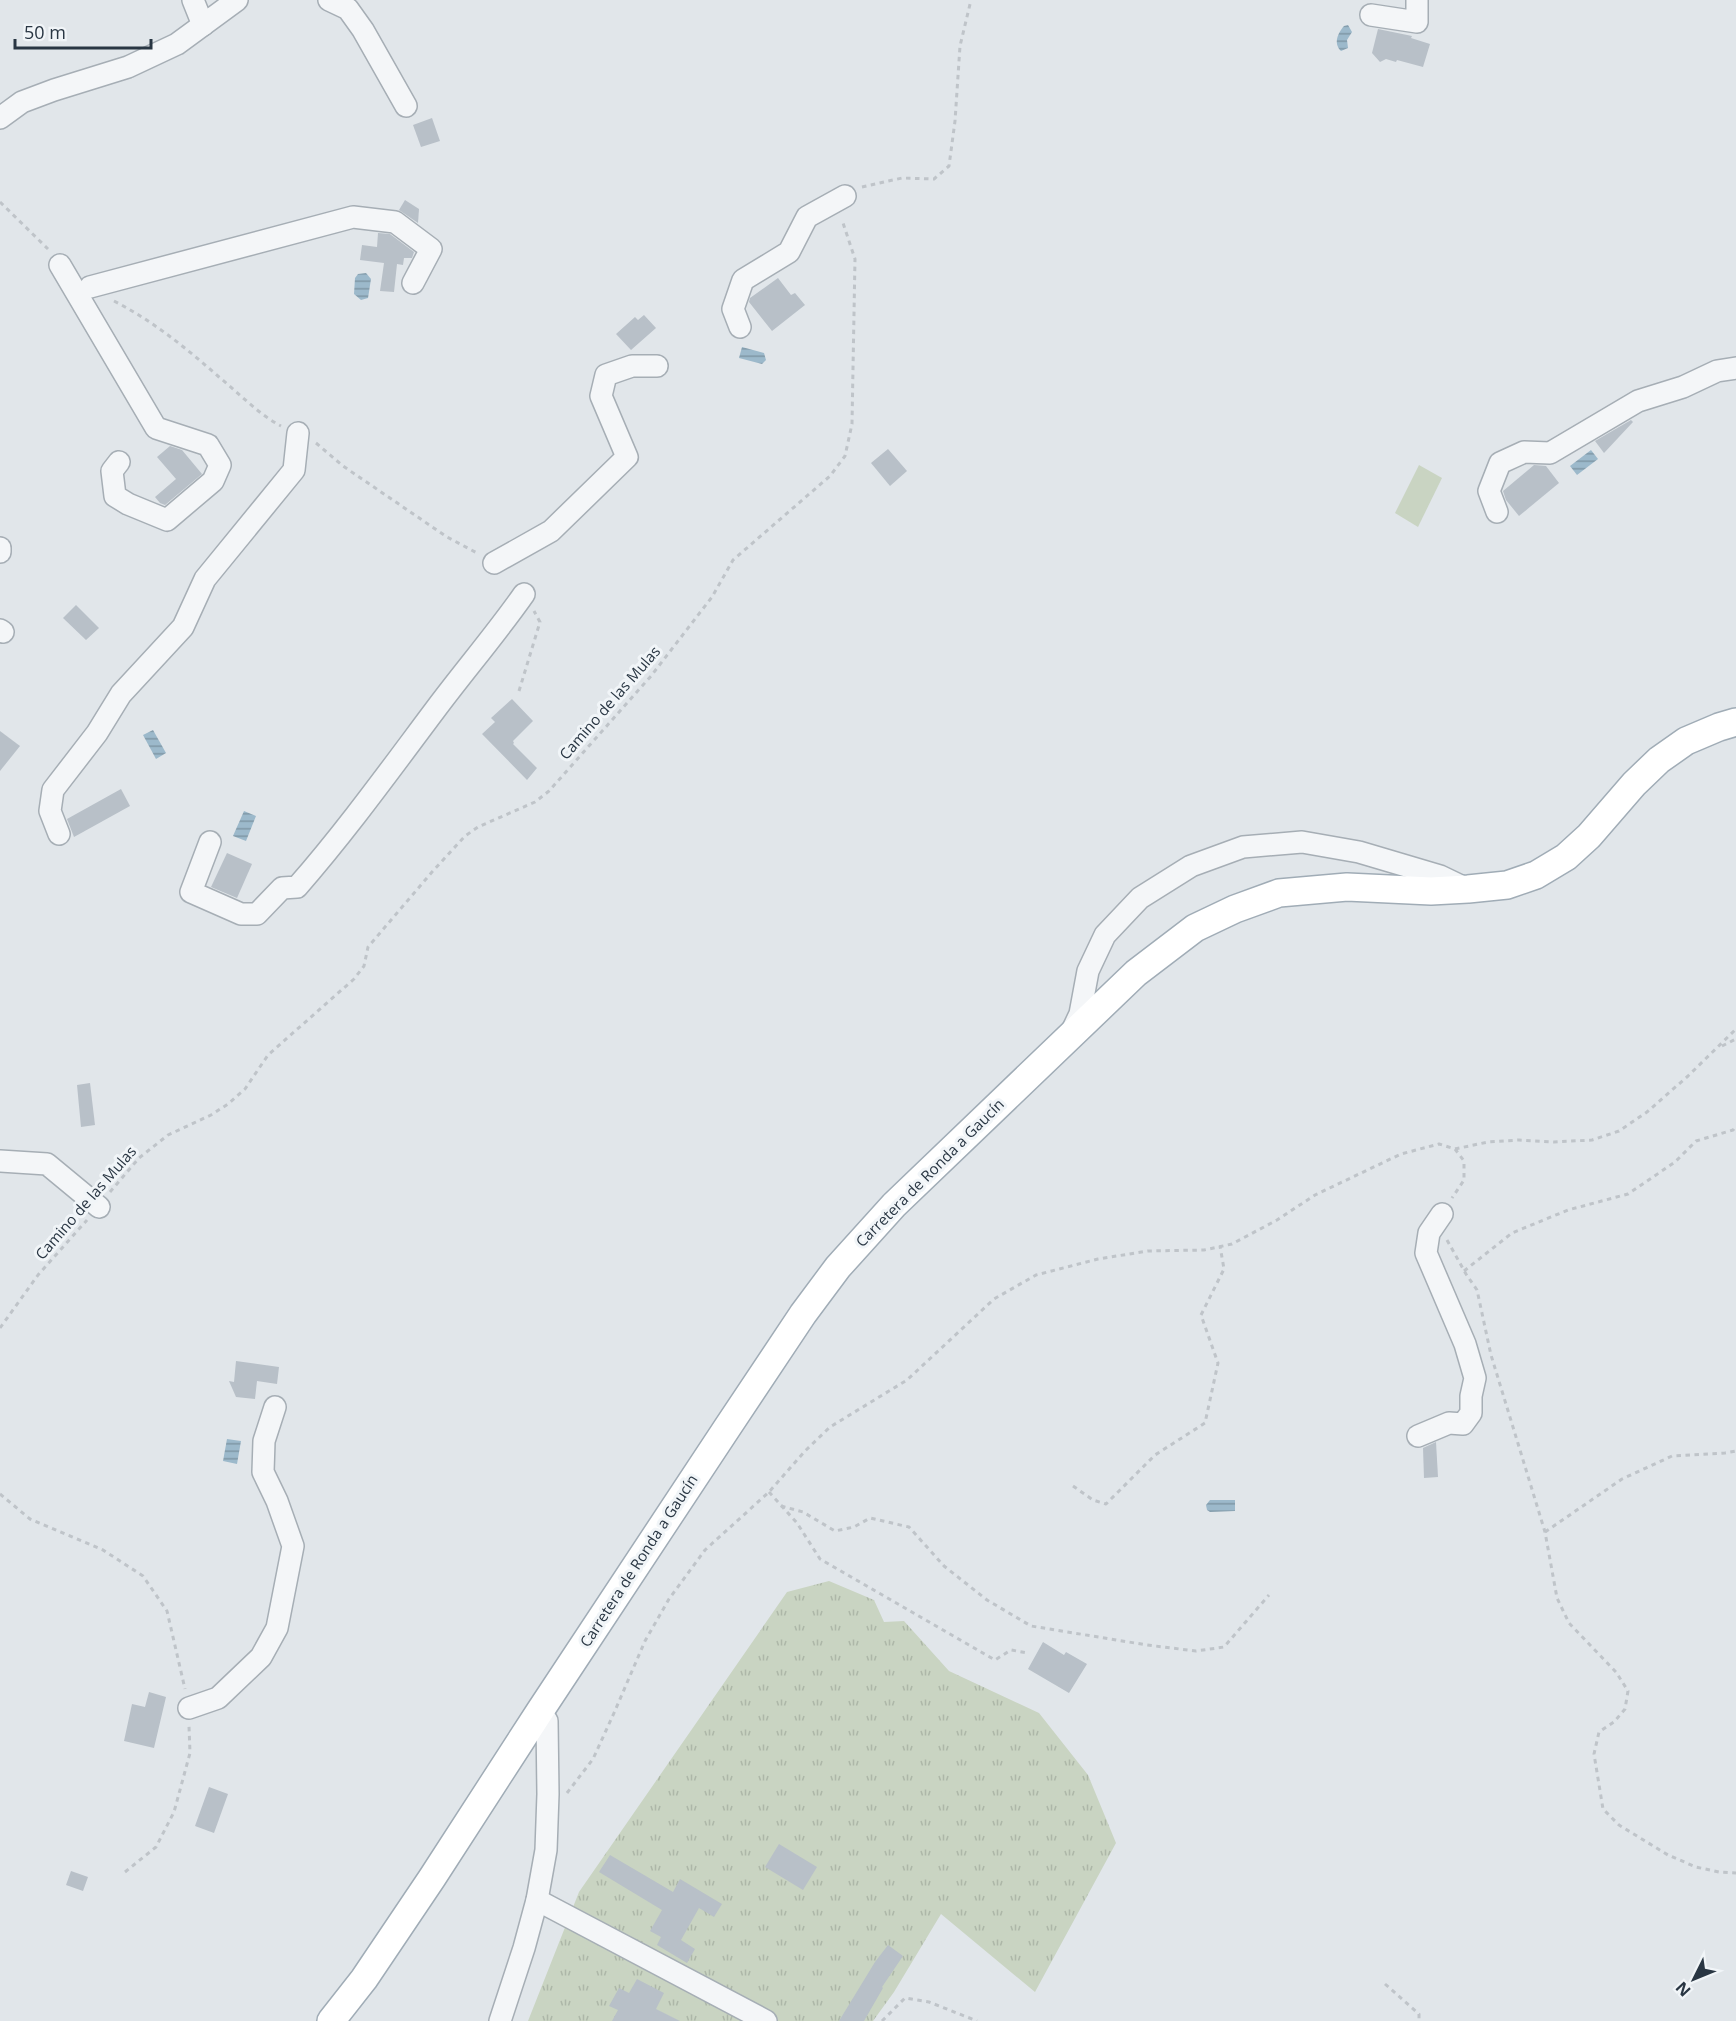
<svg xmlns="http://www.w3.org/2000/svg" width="1736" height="2021" viewBox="0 0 1736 2021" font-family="'Open Sans',sans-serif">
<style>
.grass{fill:url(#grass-tufts)}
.pitch{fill:#c9d4c2}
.water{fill:url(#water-rules)}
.building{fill:#b8c0c8}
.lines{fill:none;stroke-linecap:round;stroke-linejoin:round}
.minor-casing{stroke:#a6aeb5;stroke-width:24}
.major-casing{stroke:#a0acb6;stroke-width:30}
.path{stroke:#bfc4c9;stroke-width:3;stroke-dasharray:4.5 4.5;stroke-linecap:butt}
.minor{stroke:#f4f6f8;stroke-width:21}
.major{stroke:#fff;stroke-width:27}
.labels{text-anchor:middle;stroke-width:6;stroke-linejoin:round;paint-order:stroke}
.street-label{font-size:15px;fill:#293643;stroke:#f1f5f8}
</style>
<defs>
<pattern id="grass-tufts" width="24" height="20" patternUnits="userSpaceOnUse" patternTransform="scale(1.5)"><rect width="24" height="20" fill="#c9d4c2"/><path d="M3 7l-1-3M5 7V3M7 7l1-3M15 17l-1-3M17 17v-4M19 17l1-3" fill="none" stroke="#adb7a8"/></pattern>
<pattern id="water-rules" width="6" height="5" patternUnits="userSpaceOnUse" patternTransform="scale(1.5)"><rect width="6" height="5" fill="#9cb9cb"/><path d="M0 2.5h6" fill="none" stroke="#7f97a6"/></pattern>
</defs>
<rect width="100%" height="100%" fill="#e1e6ea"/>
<polygon class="grass" points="829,1581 874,1600 884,1622 904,1621 949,1671 1039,1713 1088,1775 1116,1843 1035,1992 941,1914 894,1992 873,2021 528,2021 579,1892 787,1592"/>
<polygon class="pitch" points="1419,465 1442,478 1418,527 1395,513"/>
<g class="water">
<path d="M1348,25L1352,32L1347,40L1348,48L1341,51C1333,43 1338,33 1344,26Z"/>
<polygon points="366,273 371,279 368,298 361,300 354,294 355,278 358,274"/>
<polygon points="742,347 764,353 766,360 762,364 739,358"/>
<polygon points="1591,450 1598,459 1577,475 1570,466"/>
<polygon points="153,730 166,753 156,759 143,735"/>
<polygon points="244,811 256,816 246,841 233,836"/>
<polygon points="227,1439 241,1441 237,1464 223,1461"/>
<polygon points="1210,1500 1235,1500 1235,1511 1210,1512 1207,1510 1206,1505"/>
</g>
<g class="building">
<polygon points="1378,29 1412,36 1411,38 1430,44 1423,67 1397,60 1396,62 1386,59 1380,62 1372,53"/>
<polygon points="432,118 440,141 421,147 413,125"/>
<polygon points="405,200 419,209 418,223 399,210"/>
<polygon points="378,233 390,234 414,252 412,258 404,258 403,265 397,264 394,292 380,291 384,263 360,260 362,245 377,247"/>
<polygon points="778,278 791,295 795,293 805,305 772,331 749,302 750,298"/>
<polygon points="644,315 656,328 631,350 616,334 635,317 638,320"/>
<polygon points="1631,420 1633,422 1604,453 1595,441"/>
<polygon points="170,446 182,450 202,474 165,505 160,503 155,497 176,479 157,457"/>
<polygon points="888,449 907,471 890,486 871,463"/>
<polygon points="1534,465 1546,466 1559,483 1519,516 1506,500 1503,491"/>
<polygon points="76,605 99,628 86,640 63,618"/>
<polygon points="512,699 533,721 513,741 514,743 513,744 537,768 527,780 482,734 495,722 491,718"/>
<polygon points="0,731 20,746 0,771"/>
<polygon points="121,789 130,806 74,837 67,819"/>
<polygon points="227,853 252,864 237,898 211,887"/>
<polygon points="90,1083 95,1125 81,1127 77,1085"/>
<polygon points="236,1361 279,1367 277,1384 257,1381 255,1399 236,1397 229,1381 234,1382"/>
<polygon points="1436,1442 1438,1477 1424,1478 1423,1448"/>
<polygon points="1043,1642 1064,1655 1066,1652 1087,1664 1069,1693 1028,1669"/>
<polygon points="149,1692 166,1697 154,1748 124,1741 132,1704 145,1707"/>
<polygon points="209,1787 228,1794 214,1833 195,1826"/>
<polygon points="779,1844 817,1867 803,1890 765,1867"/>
<polygon points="610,1855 673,1892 680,1879 722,1904 714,1917 699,1908 681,1940 695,1949 687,1963 657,1945 661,1937 650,1931 662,1910 599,1872"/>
<polygon points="71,1871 88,1877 83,1891 66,1885"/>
<polygon points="888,1945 903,1956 882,1987 883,1988 864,2021 839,2021 875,1962"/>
<polygon points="637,1979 664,1993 656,2009 680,2021 612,2021 618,2010 609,2006 619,1988 629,1993"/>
</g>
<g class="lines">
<g class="minor-casing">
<g id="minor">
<polyline points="193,0 203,25"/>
<polyline points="329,0 348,9 363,30 406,106"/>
<polyline points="1371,15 1417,22 1417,0"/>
<polyline points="0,118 22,102 54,90 128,67 177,44 237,0"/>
<polyline points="60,265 156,428 208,445 220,465 213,481 167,520 128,504 115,496 112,471 119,462"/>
<polyline points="90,287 353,217 395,222 431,249 413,283"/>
<polyline points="740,327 733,309 743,280 789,252 807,217 845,196"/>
<polyline points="1497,512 1489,491 1500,463 1524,452 1550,453 1638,401 1683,387 1717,371 1736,368"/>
<polyline points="0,548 0,552"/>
<polyline points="494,563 551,531 627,457 601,396 606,375 632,366 657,366"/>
<polyline points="0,630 3,632"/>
<polyline points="59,834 50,811 53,790 97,733 121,694 183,627 205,579 294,470 298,433"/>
<path d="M210,842L191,892L241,914H257L282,888L297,887C346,831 390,770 435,710C464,671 496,634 524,594"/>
<polyline points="1071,1033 1080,1014 1088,971 1105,935 1140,898 1191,866 1243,847 1302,842 1359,852 1440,876 1467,889"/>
<polyline points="0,1161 47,1164 99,1207"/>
<polyline points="1418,1436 1449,1423 1463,1424 1471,1413 1471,1396 1475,1378 1465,1344 1426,1253 1429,1233 1442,1214"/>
<polyline points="189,1708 218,1698 261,1657 277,1628 293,1546 277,1501 263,1472 264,1441 275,1407"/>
<polyline points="537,1900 766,2021"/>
<polyline points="500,2021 524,1948 537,1900 546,1850 548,1794 547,1721 540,1711"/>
</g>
</g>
<g class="major-casing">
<polyline id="major" points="331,2021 364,1979 432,1878 540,1711 727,1428 803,1314 838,1267 894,1205 1136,973 1195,928 1235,909 1279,893 1347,887 1431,891 1468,889 1507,885 1536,875 1566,857 1589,836 1634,784 1659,760 1686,741 1719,727 1736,722"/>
</g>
<g class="path">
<polyline points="862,187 902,178 934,179 949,166 955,121 960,46 971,0"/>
<polyline points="0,202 48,249"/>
<path d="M114,301C153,321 186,348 219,377C239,393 258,414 281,426"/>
<polyline points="316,443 343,466 447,537 479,554"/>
<polyline points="519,691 540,622 534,611"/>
<polyline points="1722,1046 1736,1039"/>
<polyline points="1455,1149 1488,1142 1519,1140 1554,1142 1592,1140 1619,1131 1647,1112 1688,1076 1736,1029"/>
<polyline points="110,1192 139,1158 168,1135 211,1115 228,1104 245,1089 268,1055 354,979 364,966 368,947 432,872 465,836 478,827 535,802 549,791 651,676 712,597 733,560 830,476 845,456 852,424 855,259 842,220"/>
<polyline points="1447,1240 1466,1274 1477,1290 1491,1355 1545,1532 1557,1598 1569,1623 1616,1672 1628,1691 1625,1709 1614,1722 1599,1732 1594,1754 1603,1809 1619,1825 1668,1855 1696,1867 1719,1872 1736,1873"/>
<polyline points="1464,1271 1512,1233 1568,1210 1628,1194 1675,1162 1696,1141 1733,1130 1736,1126"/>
<polyline points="0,1328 38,1275 87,1220"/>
<polyline points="1073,1486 1093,1500 1106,1504 1155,1455 1205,1423 1218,1363 1201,1315 1224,1269 1220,1246"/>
<polyline points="769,1492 797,1523 820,1559 995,1660 1011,1650 1028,1653"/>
<polyline points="0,1494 30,1519 103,1550 143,1576 167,1611 185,1689"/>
<polyline points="781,1506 803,1512 835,1531 854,1527 870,1518 909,1527 944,1566 987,1600 1031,1626 1147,1645 1196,1651 1224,1647 1269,1595"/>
<polyline points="1545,1532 1622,1479 1672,1456 1725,1453 1736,1451"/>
<polyline points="567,1793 593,1759 614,1713 645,1641 669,1599 705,1550 769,1492 805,1451 830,1427 907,1380 994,1299 1036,1275 1098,1259 1148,1251 1204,1250 1232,1244 1277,1220 1315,1195 1401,1154 1439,1144 1455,1149 1464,1161 1464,1180 1452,1198"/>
<polyline points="125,1872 156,1847 174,1812 190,1753 189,1726"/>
<polyline points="1385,1984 1419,2014 1419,2021"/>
<polyline points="882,2021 905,1998 929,2002 977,2021"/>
</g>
<use href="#minor" class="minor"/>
<use href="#major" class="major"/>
</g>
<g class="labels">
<g class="street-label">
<text transform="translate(610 703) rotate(-49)" y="5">Camino de las Mulas</text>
<text transform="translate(930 1173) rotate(-45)" y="5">Carretera de Ronda a Gaucín</text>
<text transform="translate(86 1203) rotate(-49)" y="5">Camino de las Mulas</text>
<text transform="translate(639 1561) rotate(-57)" y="5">Carretera de Ronda a Gaucín</text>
</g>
</g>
<g transform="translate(1694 1979) rotate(227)" stroke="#f1f5f8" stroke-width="4.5" paint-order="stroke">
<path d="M0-4.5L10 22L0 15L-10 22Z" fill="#293643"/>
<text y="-9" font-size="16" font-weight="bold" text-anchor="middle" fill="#293643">N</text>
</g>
<path d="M15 39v9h136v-9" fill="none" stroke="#293643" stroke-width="3"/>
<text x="24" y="39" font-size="18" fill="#293643" stroke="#f1f5f8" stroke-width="4.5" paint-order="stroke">50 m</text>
</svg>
